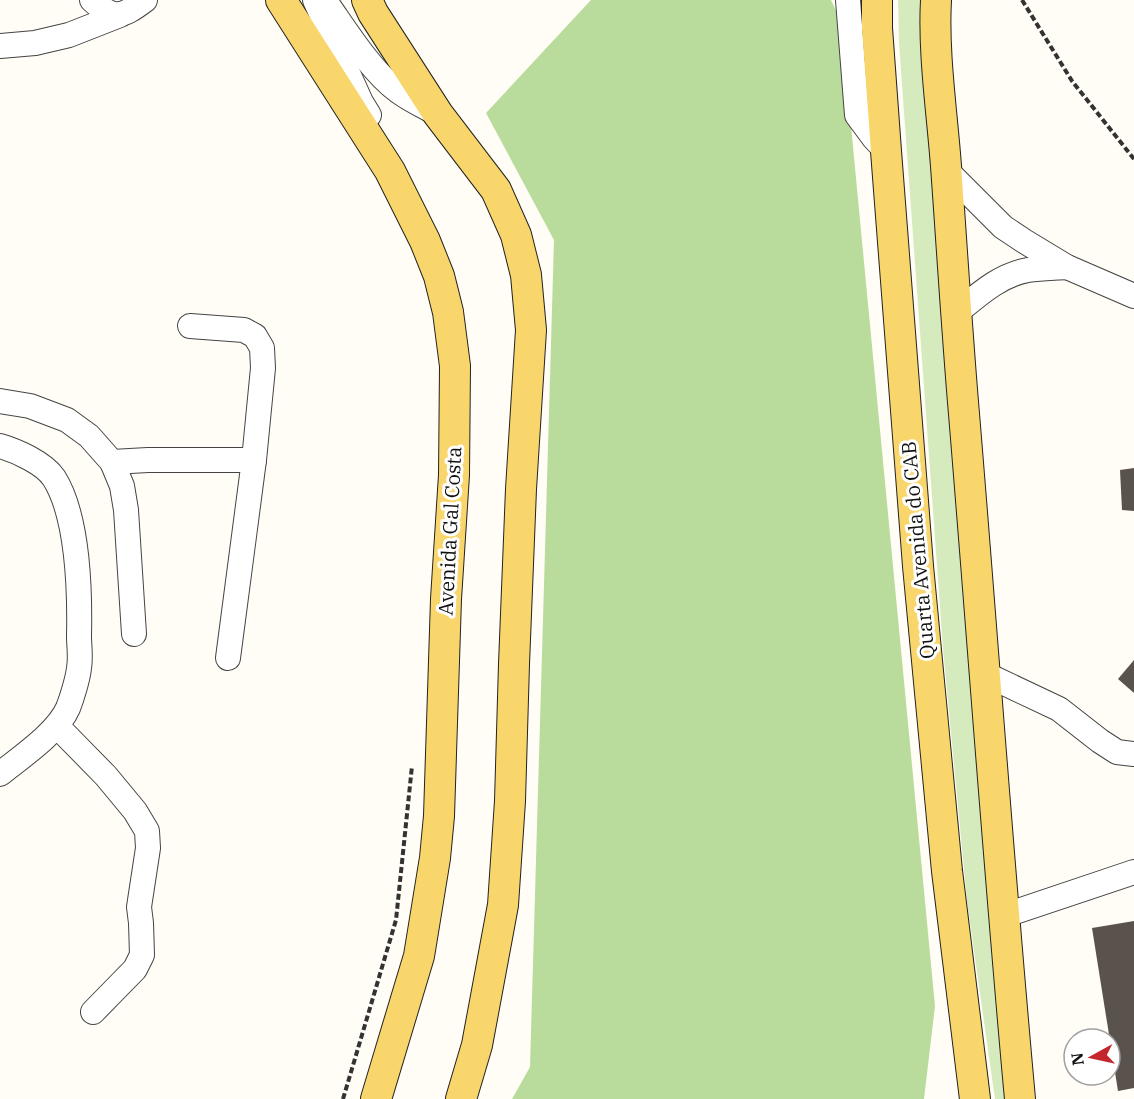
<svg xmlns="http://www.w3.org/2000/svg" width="1134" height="1099" viewBox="0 0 1134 1099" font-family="'IBM Plex Serif',serif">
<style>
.green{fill:#d5ebbd}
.forest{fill:#b9dc9c}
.building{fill:#5a524d}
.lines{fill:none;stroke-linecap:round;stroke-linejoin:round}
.minor-casing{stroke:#444;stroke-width:26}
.major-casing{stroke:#222;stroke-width:32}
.path{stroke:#333;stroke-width:4;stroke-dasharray:6 3;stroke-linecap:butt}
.minor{stroke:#fff;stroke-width:24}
.major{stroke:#f9d66b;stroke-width:30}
.labels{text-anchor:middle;stroke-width:6;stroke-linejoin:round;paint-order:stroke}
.street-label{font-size:20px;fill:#111;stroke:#fff}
</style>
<rect width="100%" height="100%" fill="#fffdf5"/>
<polygon class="green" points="898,0 925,0 1010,1099 995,1099 967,901 943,648 899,43"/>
<polygon class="forest" points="591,0 831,0 841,21 935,1006 924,1099 512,1099 530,1067 554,240 486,113"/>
<g class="building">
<polygon points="1134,468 1134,511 1122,510 1120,470"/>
<polygon points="1134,660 1134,693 1118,679"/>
<polygon points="1134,921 1134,1088 1118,1091 1092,928"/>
</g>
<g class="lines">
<g class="minor-casing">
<g id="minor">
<path d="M92,0C114,20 121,18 145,0"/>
<polyline points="315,0 361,102 369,115"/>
<polyline points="848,0 857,115 874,138 886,151"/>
<path d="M330,8C348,34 373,73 398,91C410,100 425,107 438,114"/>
<polyline points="0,46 35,43 69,35 120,15"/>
<polyline points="946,170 1003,227 1024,241 1067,267 1134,296"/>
<path d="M955,314C977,296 999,275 1028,270C1041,268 1054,268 1067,267"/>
<polyline points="190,326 244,330 255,336 262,348 263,368 254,460 228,658"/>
<polyline points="0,401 30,406 67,420 89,436 112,462 122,486 126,510 134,634"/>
<path d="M0,446C17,451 44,463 54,478C78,516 80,591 79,636C79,646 81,657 79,668C78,678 72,698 68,708C57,733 21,757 0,774"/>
<polyline points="112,462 148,460 254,460"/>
<polyline points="985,674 1059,709 1100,741 1117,752 1134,754"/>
<polyline points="57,726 106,776 135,811 147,831 148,848 139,907 141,923 142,955 135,969 93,1012"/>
<polyline points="1003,916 1134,872"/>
</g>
</g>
<g class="major-casing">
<g id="major">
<polyline points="281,0 390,171 425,241 439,276 448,312 455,366 454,475 446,599 439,816 435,858 419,956 376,1099"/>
<polyline points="367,0 373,13 438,114 496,190 516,235 526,275 531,330 521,489 514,664 510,801 503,905 477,1045 461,1099"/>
<polyline points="877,0 877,28 886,151 918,566 947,871 975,1099"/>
<path d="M936,0C933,53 942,112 946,166C952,249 957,332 964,414C983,643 999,871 1020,1099"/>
</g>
</g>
<g class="path">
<polyline points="1022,0 1072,81 1134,159"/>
<polyline points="343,1099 396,920 412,766"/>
</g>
<use href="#minor" class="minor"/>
<use href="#major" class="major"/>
</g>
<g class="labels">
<g class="street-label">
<text transform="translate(450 531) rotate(-87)" y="7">Avenida Gal Costa</text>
<text transform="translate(918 550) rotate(-95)" y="7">Quarta Avenida do CAB</text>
</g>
</g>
<g transform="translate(1092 1057) rotate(262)"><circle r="28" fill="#ffffff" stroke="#a0a0a0" stroke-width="1.5"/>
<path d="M0-4.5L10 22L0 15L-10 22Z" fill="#c4262e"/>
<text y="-9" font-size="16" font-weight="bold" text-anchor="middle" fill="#111111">N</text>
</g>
</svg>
